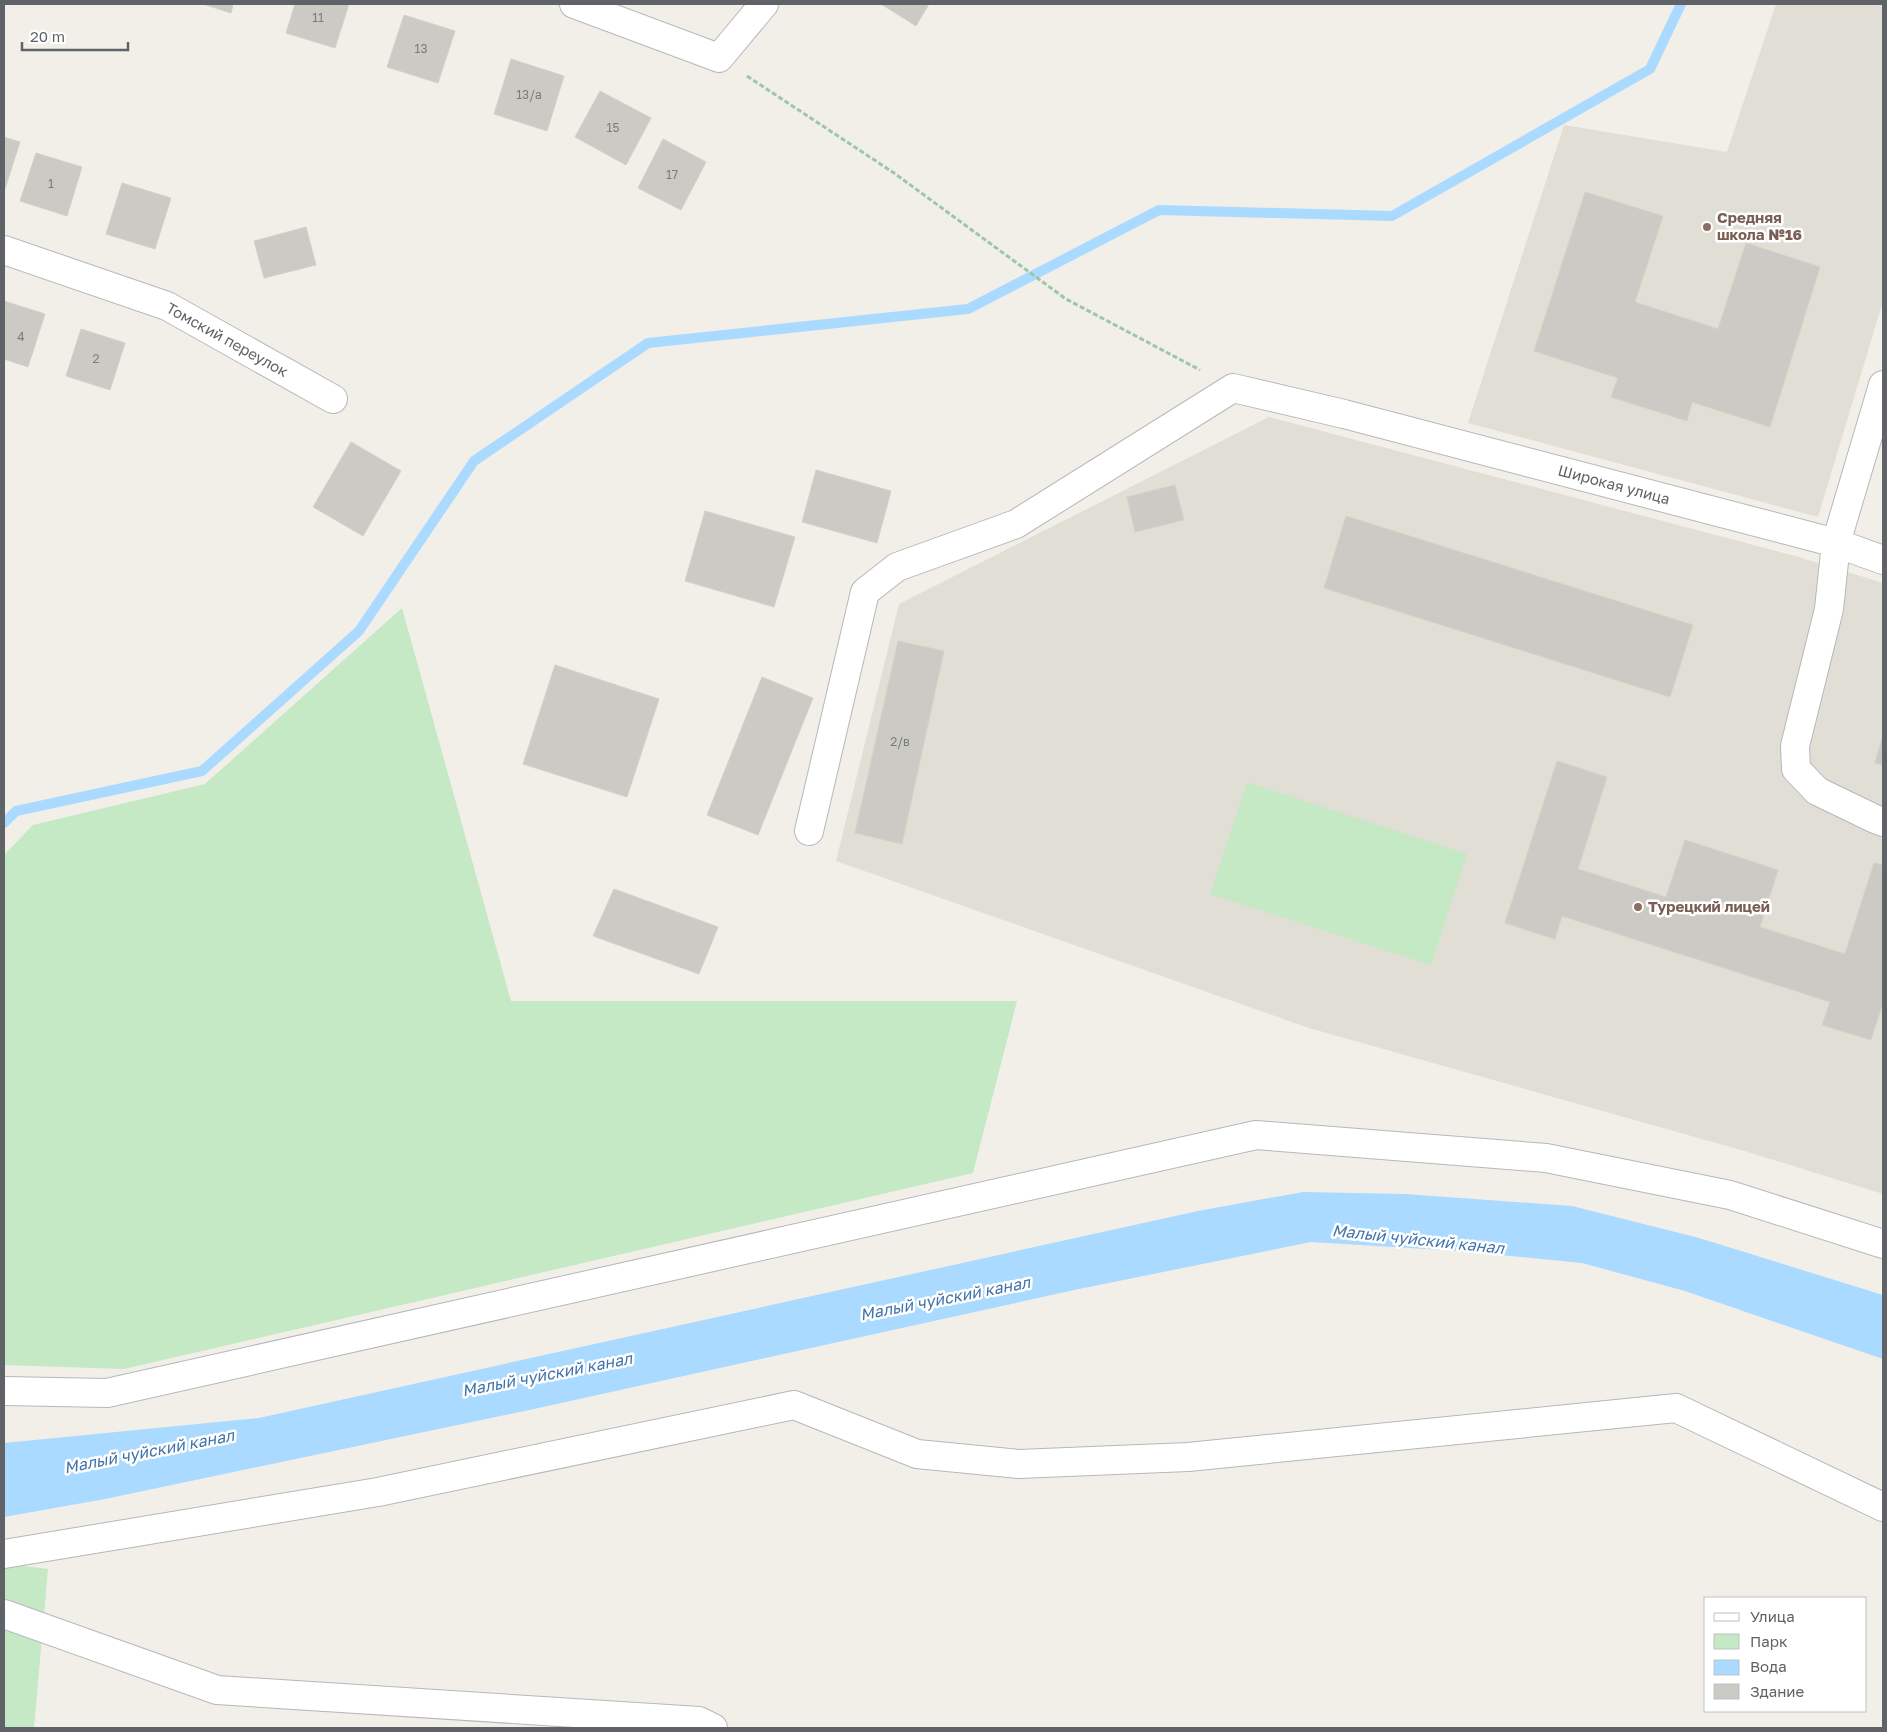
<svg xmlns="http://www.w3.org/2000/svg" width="1887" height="1732" viewBox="0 0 1887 1732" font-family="'Golos Text',sans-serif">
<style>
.education{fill:#e1ded6}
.green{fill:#c5e8c5}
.water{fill:#aadaff}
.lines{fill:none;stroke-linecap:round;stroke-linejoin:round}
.stream{stroke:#aadaff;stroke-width:10}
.building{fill:#cccac5;stroke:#d6d1c6}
.minor-casing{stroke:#b5b8bc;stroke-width:30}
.path{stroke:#9cc7a9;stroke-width:3;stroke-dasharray:5 2.5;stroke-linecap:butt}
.minor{stroke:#fff;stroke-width:28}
.education-dot{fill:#8d6e63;stroke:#fff;stroke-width:2}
.labels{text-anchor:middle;stroke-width:5;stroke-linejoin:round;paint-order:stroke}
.number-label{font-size:12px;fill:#7a7d7f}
.education-label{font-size:15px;font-weight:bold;fill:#785e54;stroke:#fff;text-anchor:start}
.street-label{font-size:15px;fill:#5f6368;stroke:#fff}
.water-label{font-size:16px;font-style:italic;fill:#4174aa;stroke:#fff}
</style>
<rect width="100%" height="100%" fill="#f1efe8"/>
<g class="education">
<polygon points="1776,4 1883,4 1883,301 1818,517 1468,423 1564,125 1727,152"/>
<polygon points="1269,417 1799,557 1883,583 1883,1194 1748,1152 1309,1028 836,861 899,604"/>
</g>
<g class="green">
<polygon points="402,608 511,1001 1017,1001 973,1173 124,1369 4,1365 4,855 33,825 205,784"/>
<polygon points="1247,782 1467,854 1431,965 1210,894"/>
<polygon points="4,1564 48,1569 34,1728 4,1728"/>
</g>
<polygon class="water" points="1303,1192 1405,1194 1572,1206 1699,1238 1883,1295 1883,1359 1685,1291 1582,1263 1459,1251 1311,1242 1079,1289 534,1409 105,1499 4,1517 4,1443 259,1418 1198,1211"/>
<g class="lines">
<polyline class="stream" points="4,823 16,811 202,771 359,631 474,461 648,343 968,309 1159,210 1392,216 1650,69 1681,4"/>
</g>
<g class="building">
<polygon points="203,4 233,4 231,13"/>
<polygon points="295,4 349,4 335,48 286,33"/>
<polygon points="881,4 929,4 916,26"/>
<polygon points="404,15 455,31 438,83 387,67"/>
<polygon points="511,59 564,76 547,131 494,114"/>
<polygon points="600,91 651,118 626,165 575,137"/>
<polygon points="4,137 20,142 4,192"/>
<polygon points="663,139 706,162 681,210 638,188"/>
<polygon points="36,153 82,167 67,216 20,201"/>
<polygon points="122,183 171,198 155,249 106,234"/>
<polygon points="1585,192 1663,216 1635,302 1718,329 1746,243 1820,267 1770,427 1692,402 1687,421 1611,397 1618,378 1534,351"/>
<polygon points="306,227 316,265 264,278 254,241"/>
<polygon points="4,301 45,314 28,367 4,359"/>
<polygon points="81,329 125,343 110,390 66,376"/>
<polygon points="351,442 401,471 363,536 313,507"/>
<polygon points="816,470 891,491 877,543 802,522"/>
<polygon points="1175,485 1184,520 1135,532 1127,497"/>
<polygon points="705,511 795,537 774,607 685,581"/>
<polygon points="1346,516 1693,625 1670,697 1324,588"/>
<polygon points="898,641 944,651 902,844 855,833"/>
<polygon points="555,665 659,699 627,797 523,764"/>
<polygon points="762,677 813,698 758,835 707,815"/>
<polygon points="1883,735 1883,765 1875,763"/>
<polygon points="1557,761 1607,777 1578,869 1666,897 1685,840 1778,870 1760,927 1845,954 1874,863 1883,865 1883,1003 1871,1040 1822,1025 1830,1002 1562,916 1555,939 1505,923"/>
<polygon points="614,889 718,927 699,974 593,936"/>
</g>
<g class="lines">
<g class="minor-casing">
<g id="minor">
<polyline points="574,4 719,58 764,4"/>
<polyline points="4,250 167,306 333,399"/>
<polyline points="1883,385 1836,543 1829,609 1795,746 1796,769 1817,791 1875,819 1883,822"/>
<polyline points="809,831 865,592 897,567 1016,524 1233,388 1344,414 1836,543 1883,560"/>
<polyline points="4,1391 107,1393 1256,1135 1546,1158 1730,1195 1883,1244"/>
<polyline points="4,1554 378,1492 794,1405 917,1454 1019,1464 1188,1457 1676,1408 1883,1507"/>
<polyline points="4,1614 217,1690 699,1721 713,1728"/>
</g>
</g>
<polyline class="path" points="747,76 894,173 1066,299 1200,370"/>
<use href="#minor" class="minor"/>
</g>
<g class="education-dot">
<circle cx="1707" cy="227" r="5"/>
<circle cx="1638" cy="907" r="5"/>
</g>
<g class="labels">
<g class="number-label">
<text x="318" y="22">11</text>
<text x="421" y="53">13</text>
<text x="529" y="99">13/а</text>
<text x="613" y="132">15</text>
<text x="672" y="179">17</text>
<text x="51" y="188">1</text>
<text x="21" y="341">4</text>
<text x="96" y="363">2</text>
<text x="900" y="746">2/в</text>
</g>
<g class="education-label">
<text x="1717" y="223">Средняя<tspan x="1717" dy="17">школа №16</tspan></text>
<text x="1648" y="912">Турецкий лицей</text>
</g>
<g class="street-label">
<text transform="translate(227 340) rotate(29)" y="5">Томский переулок</text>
<text transform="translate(1614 485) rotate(15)" y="5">Широкая улица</text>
</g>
<g class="water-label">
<text transform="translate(1418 1239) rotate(6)" y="6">Малый чуйский канал</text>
<text transform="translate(945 1298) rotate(-11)" y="6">Малый чуйский канал</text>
<text transform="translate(547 1374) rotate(-11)" y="6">Малый чуйский канал</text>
<text transform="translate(149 1451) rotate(-11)" y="6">Малый чуйский канал</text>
</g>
</g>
<rect width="1887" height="1732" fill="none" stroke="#5f6368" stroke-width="10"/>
<rect x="1704" y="1597" width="162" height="115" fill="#ffffff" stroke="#bfc1c3"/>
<rect x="1714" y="1613" width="25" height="8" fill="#ffffff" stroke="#bfc1c3"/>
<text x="1750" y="1622" font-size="15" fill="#5f6368">Улица</text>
<rect x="1714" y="1634" width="25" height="15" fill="#c5e8c5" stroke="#bfc1c3"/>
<text x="1750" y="1647" font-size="15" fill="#5f6368">Парк</text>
<rect x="1714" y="1660" width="25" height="15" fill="#aadaff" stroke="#bfc1c3"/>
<text x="1750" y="1672" font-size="15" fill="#5f6368">Вода</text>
<rect x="1714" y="1684" width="25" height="15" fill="#cccac5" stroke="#bfc1c3"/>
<text x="1750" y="1697" font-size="15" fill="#5f6368">Здание</text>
<path d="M22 42v8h106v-8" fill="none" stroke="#5f6368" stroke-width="2.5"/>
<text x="30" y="42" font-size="15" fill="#5f6368" stroke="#ffffff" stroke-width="4" paint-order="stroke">20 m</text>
</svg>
